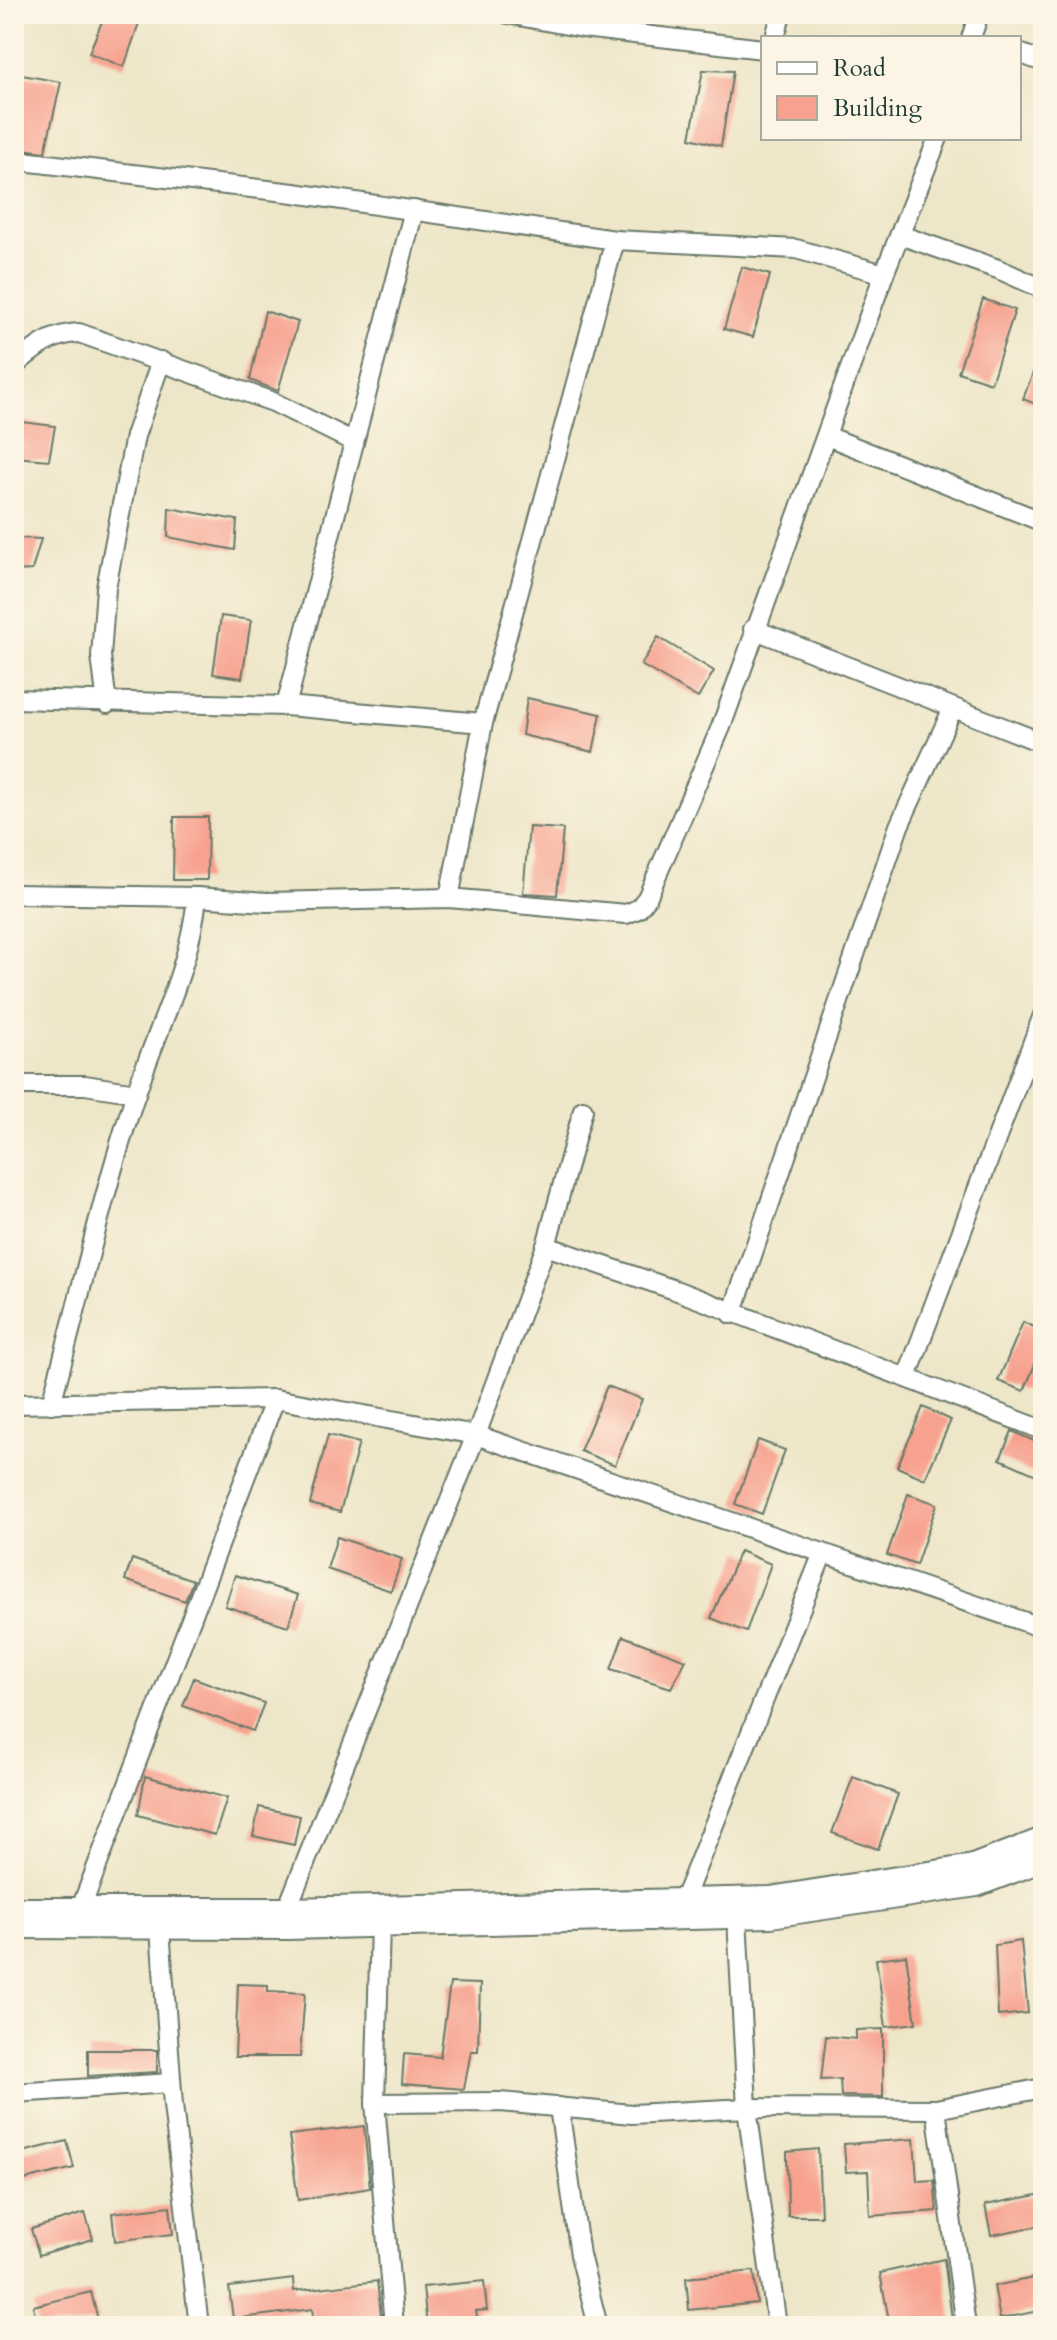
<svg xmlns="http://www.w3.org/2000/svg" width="1057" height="2340" viewBox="0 0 1057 2340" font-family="Cardo,serif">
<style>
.building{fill:#f7a28f}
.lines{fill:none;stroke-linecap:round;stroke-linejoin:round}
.minor-casing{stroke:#677868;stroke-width:22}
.tertiary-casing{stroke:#677868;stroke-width:26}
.minor{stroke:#fff;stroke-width:18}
.tertiary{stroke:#fff;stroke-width:22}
</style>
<rect width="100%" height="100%" fill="#fcf5e5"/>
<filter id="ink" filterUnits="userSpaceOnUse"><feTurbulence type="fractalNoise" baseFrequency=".0125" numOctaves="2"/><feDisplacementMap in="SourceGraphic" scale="16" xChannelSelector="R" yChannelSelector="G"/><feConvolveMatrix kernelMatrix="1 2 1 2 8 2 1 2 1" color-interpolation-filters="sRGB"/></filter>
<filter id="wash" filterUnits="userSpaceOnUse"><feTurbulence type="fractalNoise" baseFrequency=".006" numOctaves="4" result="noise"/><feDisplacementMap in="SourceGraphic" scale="32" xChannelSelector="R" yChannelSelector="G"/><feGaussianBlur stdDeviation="1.8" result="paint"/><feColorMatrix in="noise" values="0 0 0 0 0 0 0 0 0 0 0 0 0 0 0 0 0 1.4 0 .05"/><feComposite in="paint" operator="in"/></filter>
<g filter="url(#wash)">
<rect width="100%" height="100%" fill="#eee6c8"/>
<g id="blocks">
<g class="building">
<polygon points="105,14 142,14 124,67 89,53"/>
<polygon points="703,70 733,71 721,146 690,138"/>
<polygon points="22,75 61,82 45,152 14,148 14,121"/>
<polygon points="742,267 770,275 753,337 724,329"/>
<polygon points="983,299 1015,310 991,383 958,372"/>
<polygon points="265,311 298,322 278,391 250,380"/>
<polygon points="1042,349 1043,350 1043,407 1023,399"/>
<polygon points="14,421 55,426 49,460 14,457"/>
<polygon points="169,508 237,520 235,550 168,537"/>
<polygon points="14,538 41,539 32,570 14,571"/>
<polygon points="221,616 251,620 242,678 213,674"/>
<polygon points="658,637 714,671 698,698 641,665"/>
<polygon points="527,698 601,714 593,752 522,735"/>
<polygon points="174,817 208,817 207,880 173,880"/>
<polygon points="529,827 563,829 557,895 523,893"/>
<polygon points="1023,1322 1043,1331 1043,1345 1024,1391 998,1381"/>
<polygon points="607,1386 642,1399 615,1465 580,1451"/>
<polygon points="923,1407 951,1420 925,1479 897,1467"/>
<polygon points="1012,1431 1043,1445 1043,1478 1000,1459"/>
<polygon points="328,1435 359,1443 340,1512 310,1504"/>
<polygon points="758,1440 785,1450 762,1514 735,1504"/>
<polygon points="908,1494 937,1504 916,1565 887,1555"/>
<polygon points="337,1537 402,1559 391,1591 327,1569"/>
<polygon points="740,1551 771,1564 746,1632 711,1618"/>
<polygon points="132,1559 193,1580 185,1601 125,1580"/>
<polygon points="235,1575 298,1595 288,1626 225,1606"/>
<polygon points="623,1636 686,1660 671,1688 611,1669"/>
<polygon points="194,1678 264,1703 253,1731 183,1706"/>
<polygon points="145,1776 227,1798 215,1835 138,1815"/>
<polygon points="853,1777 898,1794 878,1849 832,1833"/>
<polygon points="259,1807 300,1816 294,1845 253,1836"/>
<polygon points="1021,1941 1028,2013 998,2016 995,1945"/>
<polygon points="906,1955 916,2023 886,2027 876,1959"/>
<polygon points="450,1983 480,1984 478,2051 471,2051 464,2089 402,2084 404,2054 440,2057"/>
<polygon points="238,1984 268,1985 268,1991 305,1993 300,2057 235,2057"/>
<polygon points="883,2029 883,2097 841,2096 840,2079 821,2080 826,2036 856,2039 856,2030"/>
<polygon points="88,2050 157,2050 157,2072 88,2076"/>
<polygon points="364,2126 370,2188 298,2200 289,2135"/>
<polygon points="914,2139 917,2181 934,2180 937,2211 870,2216 868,2171 846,2172 844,2144"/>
<polygon points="67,2141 74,2168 20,2181 14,2154"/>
<polygon points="818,2149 821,2216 788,2216 787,2152"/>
<polygon points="1043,2194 1043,2225 991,2235 985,2205"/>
<polygon points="170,2206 173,2234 115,2241 112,2213"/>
<polygon points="85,2213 93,2239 39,2255 31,2229"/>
<polygon points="944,2259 953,2326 890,2326 880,2273"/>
<polygon points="754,2271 757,2303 689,2310 686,2278"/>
<polygon points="1043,2276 1043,2310 1000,2319 994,2286"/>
<polygon points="293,2279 294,2291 377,2281 381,2315 314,2323 312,2309 233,2319 229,2287"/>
<polygon points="484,2281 487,2310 476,2311 479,2326 427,2326 423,2287"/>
<polygon points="91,2292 98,2320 74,2326 38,2326 33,2306"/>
</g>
</g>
</g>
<g filter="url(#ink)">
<use href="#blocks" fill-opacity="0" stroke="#677868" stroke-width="2"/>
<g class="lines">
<g class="minor-casing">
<g id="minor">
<polyline points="508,14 583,28 763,49"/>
<polyline points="775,38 781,14"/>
<polyline points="971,38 979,14"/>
<polyline points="1019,53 1043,62"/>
<polyline points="14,160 294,193 615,240 796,249 884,274"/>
<polyline points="900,235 998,269 1043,289"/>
<path d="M14,366C35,348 51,334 79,333L273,402L354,442"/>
<polyline points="827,436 1043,522"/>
<polyline points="753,629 1043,743"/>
<polyline points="14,699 286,706 483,723"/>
<polyline points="107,704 101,656 106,588 135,436 161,361"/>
<polyline points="286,706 414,210"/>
<polyline points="14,894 197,897 267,902 449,898 626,914 638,909 647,898 721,727 884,274 938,138"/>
<polyline points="449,898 483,723 615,240"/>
<polyline points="14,1085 85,1085 136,1093"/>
<polyline points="546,1246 675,1290 1043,1430"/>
<polyline points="732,1314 899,826 953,708"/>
<polyline points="907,1377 1043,1015"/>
<polyline points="14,1404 275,1399 476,1435 1043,1628"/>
<path d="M51,1404C79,1301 102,1195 136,1093C158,1027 190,968 197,897"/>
<polyline points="684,1899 823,1553"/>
<polyline points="81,1908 275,1399"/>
<polyline points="287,1909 476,1435 546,1246 583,1110"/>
<polyline points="737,1917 747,2108 777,2326"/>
<polyline points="380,1925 375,2103 394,2326"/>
<polyline points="160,1929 173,2105 199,2326"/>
<polyline points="14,2093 171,2083"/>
<polyline points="375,2103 500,2102 632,2114 747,2108 936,2109 1043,2088"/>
<polyline points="559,2107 580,2255 598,2326"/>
<polyline points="936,2109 966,2326"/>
</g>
</g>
<g class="tertiary-casing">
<g id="tertiary">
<polyline points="14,1909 287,1909 770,1898 973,1866 1043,1839"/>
<polyline points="14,1927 287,1928 771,1916 977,1885 1043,1860"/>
</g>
</g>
<use href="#minor" class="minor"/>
<use href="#tertiary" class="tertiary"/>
</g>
</g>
<rect width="1057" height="2340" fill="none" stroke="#fcf5e5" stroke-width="48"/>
<rect x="761" y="36" width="260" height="104" fill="#fcf5e5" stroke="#a4ab9e" stroke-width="2"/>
<rect x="777" y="62" width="40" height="12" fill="#ffffff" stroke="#a4ab9e" stroke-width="2"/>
<text x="833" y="76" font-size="24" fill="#1f3d34">Road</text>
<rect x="777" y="96" width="40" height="24" fill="#f7a28f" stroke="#a4ab9e" stroke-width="2"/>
<text x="833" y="116" font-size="24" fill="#1f3d34">Building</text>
</svg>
